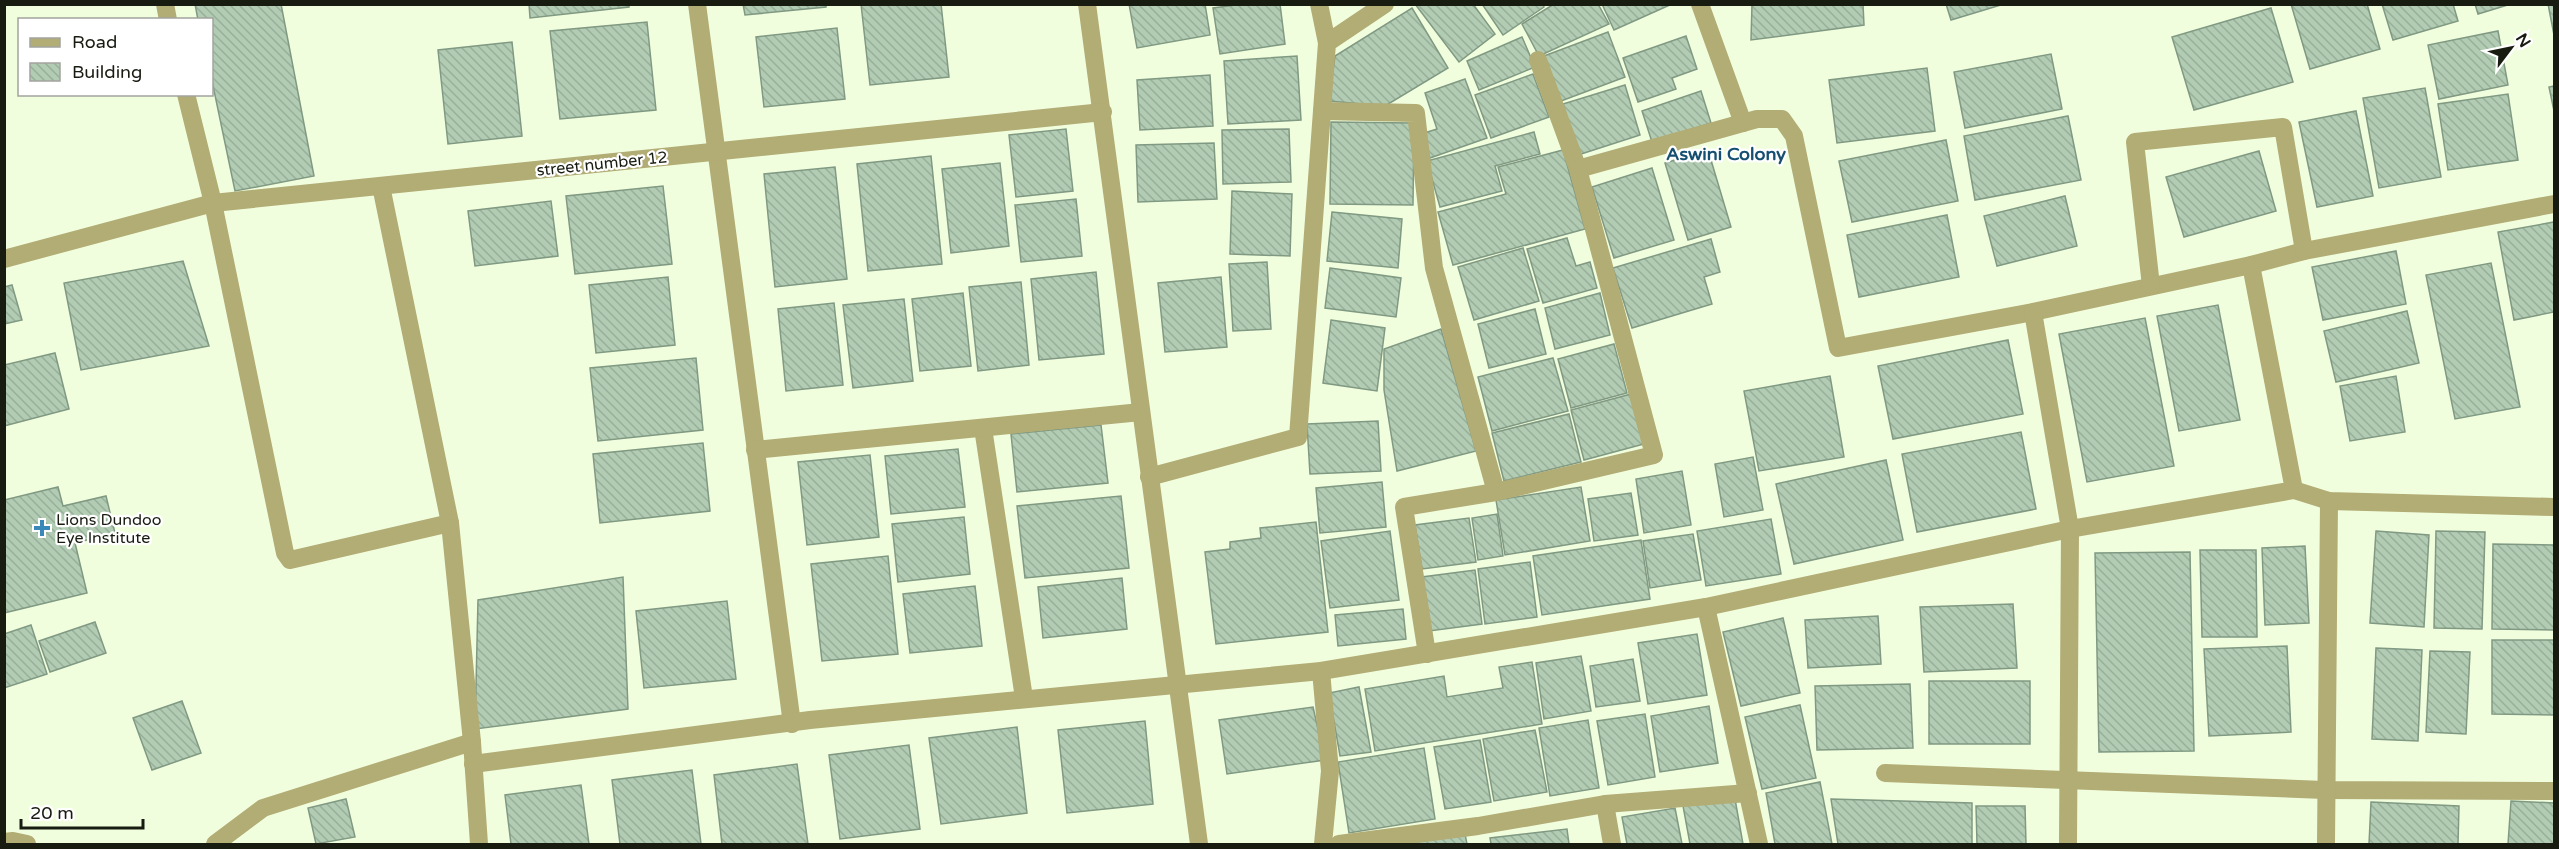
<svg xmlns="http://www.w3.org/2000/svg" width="2559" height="849" viewBox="0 0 2559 849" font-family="'Varela Round',sans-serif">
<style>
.building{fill:url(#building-back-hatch);stroke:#809982;stroke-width:1.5}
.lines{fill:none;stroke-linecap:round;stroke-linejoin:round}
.minor{stroke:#b2ac75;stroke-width:18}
.poi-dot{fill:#3888ba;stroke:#fff;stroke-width:2}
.labels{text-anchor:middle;stroke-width:4.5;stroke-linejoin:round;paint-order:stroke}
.street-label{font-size:16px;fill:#171b10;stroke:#fff}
.poi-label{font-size:16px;fill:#171b10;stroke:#fff;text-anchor:start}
.neighbourhood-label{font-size:18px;font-weight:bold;fill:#164f70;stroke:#fff}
</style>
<defs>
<pattern id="building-back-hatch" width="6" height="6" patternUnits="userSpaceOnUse" patternTransform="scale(1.5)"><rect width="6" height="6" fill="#b2ccb4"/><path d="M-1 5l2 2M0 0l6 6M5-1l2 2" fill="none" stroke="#98af9a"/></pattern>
</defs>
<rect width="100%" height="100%" fill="#f1fede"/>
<g class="building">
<polygon points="195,4 281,4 314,176 235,191 212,81 212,20 198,20"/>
<polygon points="529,4 629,4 629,7 530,18"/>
<polygon points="743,4 826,4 826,7 745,15"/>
<polygon points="861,4 941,4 949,77 870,85"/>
<polygon points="1129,4 1205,4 1210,35 1137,48"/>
<polygon points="1243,4 1280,4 1285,44 1220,54 1213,8"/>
<polygon points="1415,4 1473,4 1495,34 1459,62"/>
<polygon points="1482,4 1543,4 1544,7 1503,35"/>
<polygon points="1554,4 1598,4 1609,24 1539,56 1522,24"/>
<polygon points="1602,4 1672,4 1614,30"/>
<polygon points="1752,4 1863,4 1864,25 1751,40"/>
<polygon points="1946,4 2004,4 1951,20"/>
<polygon points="2291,4 2367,4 2380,49 2310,69"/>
<polygon points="2382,4 2453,4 2458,21 2393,40"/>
<polygon points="2475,4 2511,4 2478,14"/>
<polygon points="2548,4 2554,4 2554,35"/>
<polygon points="1412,8 1448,68 1385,106 1329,101 1335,56"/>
<polygon points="2271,8 2293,82 2194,110 2172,37"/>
<polygon points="647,22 656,110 560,119 550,31"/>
<polygon points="837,28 845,99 764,107 756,37"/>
<polygon points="2498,31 2508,85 2439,99 2428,45"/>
<polygon points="1608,32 1625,77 1561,101 1544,56"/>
<polygon points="1686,36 1697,69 1672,78 1676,89 1638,102 1623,58"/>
<polygon points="1522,37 1535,67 1479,90 1467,61"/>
<polygon points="512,42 522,136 448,144 438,50"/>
<polygon points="2051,54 2062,109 1965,128 1954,72"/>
<polygon points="1297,56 1301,120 1228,124 1224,61"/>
<polygon points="1927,68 1935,131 1837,143 1829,80"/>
<polygon points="1533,74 1549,117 1491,138 1475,95"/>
<polygon points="1210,75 1213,126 1140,130 1137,80"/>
<polygon points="1465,79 1487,138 1430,158 1421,134 1437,129 1425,93"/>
<polygon points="1625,85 1640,135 1578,155 1563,104"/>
<polygon points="2554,86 2554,111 2549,87"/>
<polygon points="2425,88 2441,177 2379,188 2363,98"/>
<polygon points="1701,91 1711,123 1652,142 1642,111"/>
<polygon points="2508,94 2518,160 2448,170 2438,104"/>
<polygon points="2356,111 2373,196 2317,207 2299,122"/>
<polygon points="2068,116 2081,180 1975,200 1964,136"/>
<polygon points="1331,122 1414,123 1413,205 1330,204"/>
<polygon points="1066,129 1073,191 1016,197 1009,135"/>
<polygon points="1289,129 1291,182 1223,184 1222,130"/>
<polygon points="1534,132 1540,154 1495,166 1502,191 1440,207 1427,161"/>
<polygon points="1946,140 1958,201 1852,222 1839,161"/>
<polygon points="1214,143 1217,199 1138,202 1136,145"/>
<polygon points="1563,150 1585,229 1453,265 1438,212 1506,194 1498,167"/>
<polygon points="1708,150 1731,227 1688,240 1665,163"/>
<polygon points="2259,151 2276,211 2184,237 2166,177"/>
<polygon points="931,156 942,264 868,271 857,164"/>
<polygon points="1000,163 1009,246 951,253 942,169"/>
<polygon points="835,167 847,279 775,287 764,174"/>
<polygon points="1652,168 1674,240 1614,258 1592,187"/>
<polygon points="663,186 672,264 575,274 566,196"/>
<polygon points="1232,191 1292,194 1290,256 1230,254"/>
<polygon points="2065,196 2077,246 1997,266 1984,216"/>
<polygon points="1076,199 1082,256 1021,262 1015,205"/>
<polygon points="551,201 558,256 475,266 468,211"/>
<polygon points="1332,212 1402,219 1398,268 1327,261"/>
<polygon points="1947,215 1959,277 1859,297 1847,235"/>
<polygon points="2554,222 2554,312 2514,320 2498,232"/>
<polygon points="1567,238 1576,266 1590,262 1597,288 1543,303 1527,249"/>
<polygon points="1711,239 1720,272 1704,277 1712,304 1632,328 1613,268"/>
<polygon points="1523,248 1539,301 1474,320 1458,267"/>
<polygon points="2396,251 2406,304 2323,320 2312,267"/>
<polygon points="183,261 209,346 81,370 64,283"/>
<polygon points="1267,262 1271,329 1233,331 1229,264"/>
<polygon points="2491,263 2520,407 2455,419 2426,275"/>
<polygon points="1330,268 1401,278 1396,317 1325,308"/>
<polygon points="1096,272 1104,354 1039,360 1031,279"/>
<polygon points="668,277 675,345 596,353 589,285"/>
<polygon points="1221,277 1227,347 1165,352 1158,283"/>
<polygon points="1021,282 1029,365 978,371 969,287"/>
<polygon points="12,285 22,320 4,324 4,287"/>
<polygon points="963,293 971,366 920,371 912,299"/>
<polygon points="1600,293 1610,335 1555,349 1545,308"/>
<polygon points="904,299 913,381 853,388 843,305"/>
<polygon points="834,303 843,385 786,391 778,309"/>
<polygon points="2218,305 2240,420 2179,431 2157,316"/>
<polygon points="1535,309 1546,354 1489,368 1478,324"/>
<polygon points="2407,311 2419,363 2336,382 2324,331"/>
<polygon points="2145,318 2174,466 2087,482 2059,334"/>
<polygon points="1331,320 1385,328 1377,391 1323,383"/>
<polygon points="1441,329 1476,451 1397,471 1384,390 1384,349"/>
<polygon points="2008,340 2023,414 1893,439 1878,366"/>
<polygon points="1614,344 1627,393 1571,408 1558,359"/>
<polygon points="55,353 69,409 4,426 4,365"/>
<polygon points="696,358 703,430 598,441 590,368"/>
<polygon points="1553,358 1568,411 1492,431 1478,377"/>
<polygon points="1830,376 1844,457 1759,471 1744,391"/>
<polygon points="2396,376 2405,432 2350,441 2340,386"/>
<polygon points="1631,394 1644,444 1584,460 1571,410"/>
<polygon points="1569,414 1581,462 1504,481 1492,433"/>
<polygon points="1378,421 1381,471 1310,474 1307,424"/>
<polygon points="1101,425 1108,483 1017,492 1011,434"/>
<polygon points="2021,432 2036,509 1917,532 1902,454"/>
<polygon points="703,443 710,511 600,523 593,454"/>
<polygon points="958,449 965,507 891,514 885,456"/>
<polygon points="870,455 879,537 807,545 798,462"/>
<polygon points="1753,457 1763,510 1724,517 1715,464"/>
<polygon points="1886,460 1903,540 1794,564 1776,484"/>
<polygon points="1682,471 1691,525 1644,533 1636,479"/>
<polygon points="1382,482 1386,527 1320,533 1316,488"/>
<polygon points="58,487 63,506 106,496 115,533 75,543 87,593 4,613 4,500"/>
<polygon points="1581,487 1590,541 1505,555 1496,500"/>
<polygon points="1631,493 1638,535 1594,541 1588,499"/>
<polygon points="1121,496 1129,568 1025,578 1017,506"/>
<polygon points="1497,514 1503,556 1478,560 1472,518"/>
<polygon points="964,517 970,574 898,582 892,524"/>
<polygon points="1469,518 1476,562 1422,569 1415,525"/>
<polygon points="1771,519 1781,574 1706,586 1697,531"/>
<polygon points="1316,522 1328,632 1216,644 1205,552 1230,549 1230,542 1261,538 1260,528"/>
<polygon points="1390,531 1399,600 1330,608 1321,541"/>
<polygon points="2376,531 2429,535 2424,627 2370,623"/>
<polygon points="2436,531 2485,532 2482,629 2434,628"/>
<polygon points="1693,534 1701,580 1650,588 1643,541"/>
<polygon points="1641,540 1650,599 1542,615 1533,556"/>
<polygon points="2493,544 2554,545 2554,630 2492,629"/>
<polygon points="2305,546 2309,623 2265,625 2262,548"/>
<polygon points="2200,550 2256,550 2257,637 2202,637"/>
<polygon points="2190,552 2194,751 2099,752 2095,553"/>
<polygon points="888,556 898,654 822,661 811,564"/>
<polygon points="1530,562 1537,617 1485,624 1478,569"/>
<polygon points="1475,570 1482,624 1429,631 1422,577"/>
<polygon points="623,577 628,709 475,729 478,600"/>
<polygon points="1122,578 1127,629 1043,638 1038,587"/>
<polygon points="975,586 982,646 910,653 903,594"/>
<polygon points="727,601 736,679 644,688 636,611"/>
<polygon points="2013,604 2017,668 1924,672 1920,607"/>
<polygon points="1403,609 1406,639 1338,646 1335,615"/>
<polygon points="1878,616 1881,664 1808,668 1805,620"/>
<polygon points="1783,618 1800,693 1741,706 1723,632"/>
<polygon points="95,622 106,653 50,672 39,641"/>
<polygon points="31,625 47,674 4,688 4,634"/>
<polygon points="1697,634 1707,695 1648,704 1638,643"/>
<polygon points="2492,640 2554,640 2554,715 2492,714"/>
<polygon points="2287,646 2291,732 2209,736 2204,649"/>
<polygon points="2376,648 2422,650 2418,741 2372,739"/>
<polygon points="2430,651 2470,652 2466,734 2426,732"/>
<polygon points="1581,656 1591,711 1544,719 1536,663"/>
<polygon points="1633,659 1640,701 1596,707 1590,666"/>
<polygon points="1532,662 1542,724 1375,751 1365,689 1444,676 1447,697 1503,688 1499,667"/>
<rect x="1929" y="681" width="101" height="63"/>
<polygon points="1910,684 1913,748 1817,750 1815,686"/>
<polygon points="1359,687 1371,752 1340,756 1329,693"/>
<polygon points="182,701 201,753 152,770 133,718"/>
<polygon points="1800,705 1816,778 1762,789 1745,717"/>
<polygon points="1709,706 1718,763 1660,772 1651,716"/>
<polygon points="1313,707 1325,760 1227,774 1219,720"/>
<polygon points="1645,714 1655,777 1608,785 1597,721"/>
<polygon points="1588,720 1599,788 1550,796 1539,728"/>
<polygon points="1145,721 1153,804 1067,813 1058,730"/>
<polygon points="1017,727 1027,813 941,824 929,738"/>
<polygon points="1535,730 1547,792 1494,801 1483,739"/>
<polygon points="1480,740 1491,802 1445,809 1434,747"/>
<polygon points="909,745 920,829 840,839 829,755"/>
<polygon points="1424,748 1435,819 1349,833 1338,762"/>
<polygon points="797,764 808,844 722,844 714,775"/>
<polygon points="692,770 701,844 620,844 612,780"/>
<polygon points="1820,782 1832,844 1775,844 1766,793"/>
<polygon points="581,785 589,844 511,844 505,795"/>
<polygon points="346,799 355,837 316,844 308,808"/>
<polygon points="1735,799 1743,844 1690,844 1683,806"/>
<polygon points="1831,799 1972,803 1972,844 1838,844"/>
<polygon points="2511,801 2554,803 2554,844 2508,844"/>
<polygon points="2371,802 2459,806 2458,844 2369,844"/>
<polygon points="1976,806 2025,806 2026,844 1977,844"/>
<polygon points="1675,808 1682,844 1627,844 1622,817"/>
<polygon points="1567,829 1569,844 1491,844 1490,838"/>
<polygon points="1465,834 1467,844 1399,844"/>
</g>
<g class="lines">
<g class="minor">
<polyline points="165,4 168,20"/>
<polyline points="697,4 792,724"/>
<polyline points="1087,4 1199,844"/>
<polyline points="1319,4 1327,43"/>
<polyline points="1700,4 1743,123"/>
<polyline points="1538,60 1578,169 1757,119 1782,119 1794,136 1838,348 2033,312 2251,265 2304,251 2554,204"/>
<polyline points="186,94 213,203 1103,112"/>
<polyline points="1322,111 1416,113 1434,268 1496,492"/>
<polyline points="381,186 450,523 472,742 479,844"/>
<polyline points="4,259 213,203 285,553 290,560 450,523"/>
<polyline points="2151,286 2135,142 2283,127 2304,251"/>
<polyline points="2033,312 2070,529 2068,844"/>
<polyline points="983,428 1024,698"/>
<polyline points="755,450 1141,412"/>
<polyline points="1149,477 1298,437 1327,43 1385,4"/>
<polyline points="2294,490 2329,501 2554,507"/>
<polyline points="1706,607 1759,844"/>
<polyline points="1427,654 1404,507 1496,492 1654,455 1578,169"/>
<polyline points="1321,671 1330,771 1323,844"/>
<polyline points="473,764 810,720 1321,671 1706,607 2070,529 2294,490 2251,265"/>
<polyline points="1885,773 2324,790 2554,791"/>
<polyline points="1605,804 1612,844"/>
<polyline points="4,842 13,841 27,844"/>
<polyline points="215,844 263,808 472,742"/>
<polyline points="1339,844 1478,826 1605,804 1748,793"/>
<polyline points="2326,844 2329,501"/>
</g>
</g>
<path class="poi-dot" d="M39 519h6v6h6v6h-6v6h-6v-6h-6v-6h6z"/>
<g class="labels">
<g class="street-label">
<text transform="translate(602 163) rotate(-6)" y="6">street number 12</text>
</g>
<g class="poi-label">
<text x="56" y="525">Lions Dundoo<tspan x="56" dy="18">Eye Institute</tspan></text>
</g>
<g class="neighbourhood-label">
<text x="1726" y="160">Aswini Colony</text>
</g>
</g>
<rect width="2559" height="849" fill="none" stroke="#171b10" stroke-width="12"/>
<rect x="18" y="18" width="195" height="78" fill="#ffffff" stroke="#a2a49f" stroke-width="1.5"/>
<rect x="30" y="38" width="30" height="9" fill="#b2ac75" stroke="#a2a49f" stroke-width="1.5"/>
<text x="72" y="48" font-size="18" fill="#171b10">Road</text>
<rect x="30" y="63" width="30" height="18" fill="url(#building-back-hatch)" stroke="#a2a49f" stroke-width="1.5"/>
<text x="72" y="78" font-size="18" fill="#171b10">Building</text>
<g transform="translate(2511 48) rotate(58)" stroke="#ffffff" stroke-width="4.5" paint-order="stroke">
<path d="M0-4.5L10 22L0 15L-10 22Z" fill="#171b10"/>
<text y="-9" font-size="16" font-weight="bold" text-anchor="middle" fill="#171b10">N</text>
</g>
<path d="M21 819v9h122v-9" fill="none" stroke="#171b10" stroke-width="3"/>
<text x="30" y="819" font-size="18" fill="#171b10" stroke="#ffffff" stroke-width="4.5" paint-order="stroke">20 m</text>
</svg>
